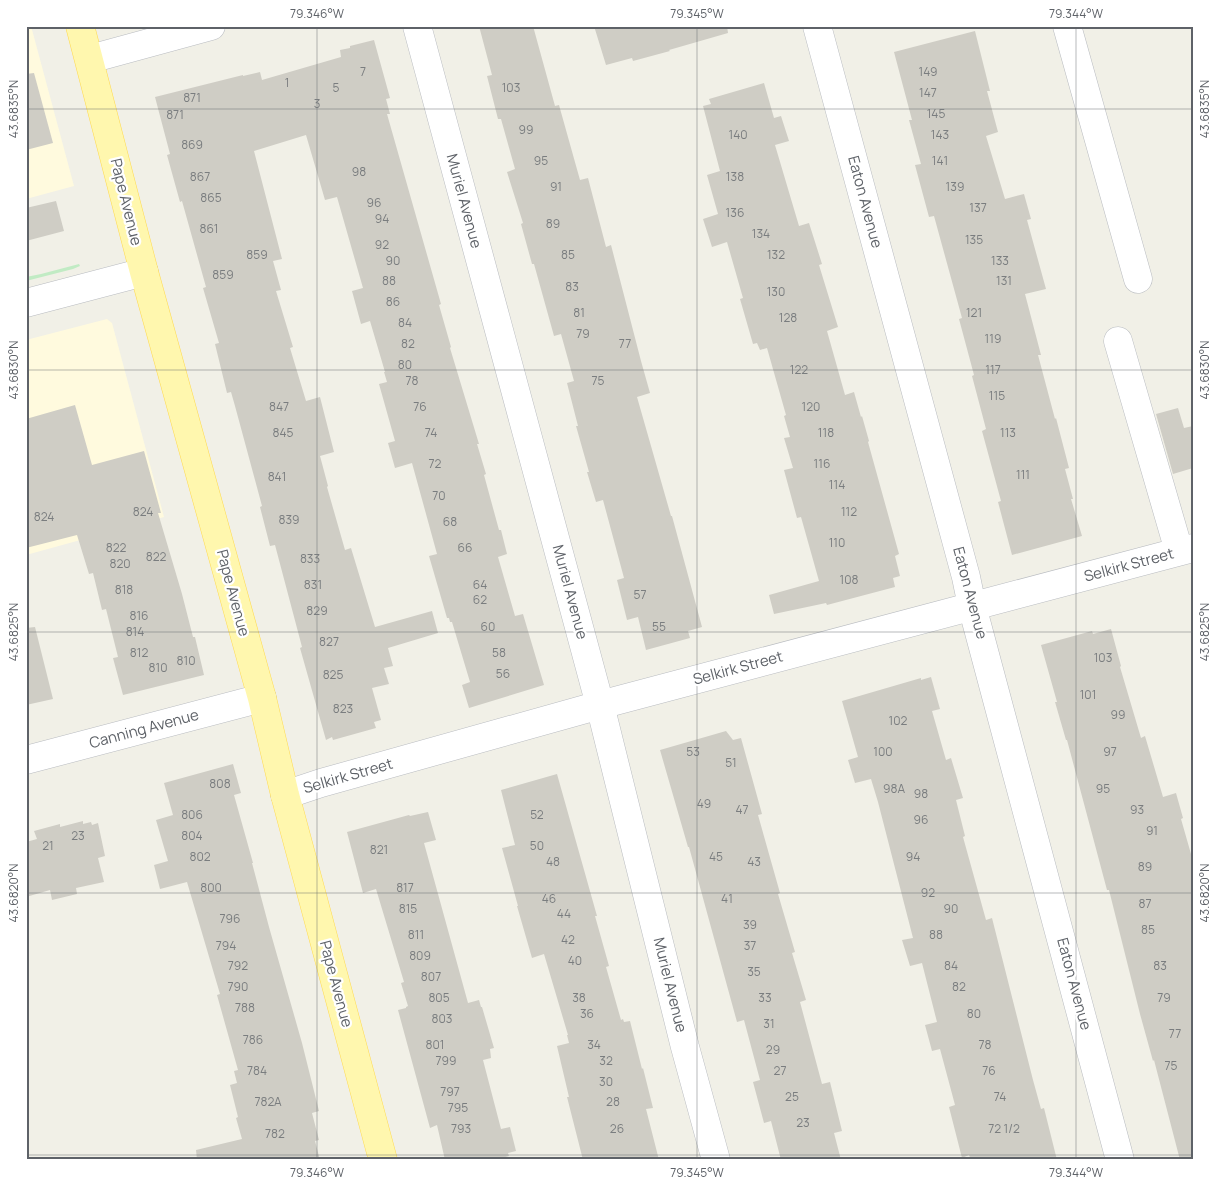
<svg xmlns="http://www.w3.org/2000/svg" width="1219" height="1186" viewBox="0 0 1219 1186" font-family="Manrope,sans-serif">
<style>
.commercial{fill:#fffade}
.green{fill:#c1ebc4}
.building{fill:#cfcdc5}
.lines{fill:none;stroke-linecap:round;stroke-linejoin:round}
.minor-casing{stroke:#b9bcc1;stroke-width:29}
.major-casing{stroke:#ffda52;stroke-width:29}
.minor{stroke:#fff;stroke-width:28}
.major{stroke:#fff7ae;stroke-width:28}
.ticks{fill:none;stroke:#5e6268;stroke-width:1;stroke-opacity:0.45}
.labels{text-anchor:middle;stroke-width:4.5;stroke-linejoin:round;paint-order:stroke}
.number-label{font-size:12px;fill:#7a7d7f}
.street-label{font-size:15px;fill:#5e6268;stroke:#fff}
.neatline{fill:none;stroke:#5e6268;stroke-width:2}
.ticks-label{font-size:12px;text-anchor:middle;fill:#5e6268}
</style>
<rect width="100%" height="100%" fill="#f1f0e7"/>
<g class="commercial">
<polygon points="26,26 31,26 74,186 26,199"/>
<polygon points="107,319 112,323 164,517 26,555 26,340"/>
</g>
<polygon class="green" points="79,264 80,266 73,269 26,281 26,277 41,274"/>
<g class="building">
<polygon points="479,26 533,26 555,106 559,105 580,180 588,178 606,247 611,245 641,361 650,393 637,397 671,516 672,516 702,627 688,631 690,638 646,650 638,617 627,620 617,580 624,578 603,500 596,502 587,472 589,472 576,426 578,426 567,383 574,381 561,334 554,336 534,264 532,264 521,224 523,223 507,172 515,169 501,119 498,119 487,76 492,75"/>
<polygon points="594,26 727,26 728,33 669,50 670,51 633,61 632,58 606,65"/>
<polygon points="975,31 990,91 987,91 998,132 986,136 1005,199 1024,194 1031,219 1027,220 1046,289 1025,294 1041,355 1038,355 1055,419 1056,418 1069,468 1065,469 1073,499 1071,499 1082,536 1012,555 998,502 1001,501 982,431 986,429 972,376 974,375 959,319 962,318 934,216 929,217 915,165 921,164 909,120 912,120 894,52"/>
<polygon points="374,40 390,98 386,99 390,114 387,114 441,304 439,305 451,347 450,348 479,444 477,444 486,474 484,475 499,530 501,530 507,554 498,557 515,616 523,614 544,685 469,708 462,685 470,682 452,622 450,622 449,618 447,618 429,556 437,554 412,463 395,468 388,443 395,441 379,384 387,382 384,372 385,372 370,321 361,324 352,291 363,288 337,197 325,200 306,135 254,151 282,259 273,261 281,290 276,291 293,347 290,348 306,401 320,397 334,452 320,456 328,486 327,487 345,550 351,548 375,627 432,611 438,633 388,648 393,666 384,668 389,684 372,688 381,720 374,722 376,728 333,740 332,737 326,740 300,648 302,647 275,545 270,546 260,507 262,506 235,406 231,392 227,393 215,344 219,343 203,288 206,287 182,201 180,202 167,155 170,154 155,97 243,75 243,76 260,72 262,80 341,57 340,50 350,48 350,46"/>
<polygon points="34,73 53,143 26,150 26,74"/>
<polygon points="764,83 774,118 781,116 789,141 775,145 799,226 809,223 822,264 819,265 838,327 827,331 845,395 854,392 861,417 862,416 869,441 868,442 899,554 895,556 900,576 893,578 895,587 827,605 826,603 774,614 769,595 819,581 801,517 797,518 784,470 793,468 784,438 790,437 784,416 786,415 767,348 760,350 757,343 753,344 740,299 743,298 727,242 712,247 703,219 718,214 707,175 720,171 703,106 711,104 709,99"/>
<polygon points="56,201 64,231 26,241 26,208"/>
<polygon points="75,405 92,465 144,451 161,513 158,513 182,594 193,637 195,637 204,675 123,695 113,658 118,657 106,609 102,610 93,573 89,574 77,535 26,548 26,419"/>
<polygon points="1178,408 1184,428 1193,426 1193,468 1173,474 1156,414"/>
<polygon points="35,627 53,699 26,705 26,628"/>
<polygon points="1111,629 1121,666 1120,667 1141,738 1145,736 1163,797 1176,793 1183,818 1181,819 1193,861 1193,1160 1180,1160 1154,1060 1153,1061 1140,1014 1109,890 1107,890 1067,740 1066,740 1055,702 1057,702 1041,645 1092,631 1093,634"/>
<polygon points="931,677 940,709 932,711 946,760 951,758 963,798 956,800 965,836 963,837 986,920 992,918 1033,1080 1041,1109 1044,1108 1057,1160 971,1160 969,1155 962,1158 949,1107 955,1105 940,1049 932,1051 925,1025 937,1022 922,963 910,966 902,940 913,938 878,802 871,779 855,783 848,760 858,757 842,701 921,678 921,680"/>
<polygon points="726,731 733,740 741,738 762,814 758,815 780,893 778,894 795,952 792,953 806,1000 800,1002 822,1084 830,1082 842,1131 834,1133 841,1160 781,1160 771,1121 764,1123 753,1082 760,1080 744,1020 737,1022 689,847 688,847 660,750"/>
<polygon points="233,764 241,793 234,795 253,863 252,863 269,927 302,1043 319,1111 312,1113 319,1140 315,1141 320,1160 197,1160 196,1150 242,1139 236,1118 238,1117 230,1085 237,1083 234,1071 238,1070 217,995 220,994 187,882 160,889 154,865 168,861 156,820 173,815 164,783"/>
<polygon points="557,774 597,916 595,916 609,966 606,967 621,1020 623,1019 624,1022 630,1021 642,1069 643,1068 653,1108 646,1109 659,1160 583,1160 567,1097 569,1097 557,1046 569,1043 567,1035 568,1035 544,954 532,958 517,906 518,906 502,848 515,845 501,790"/>
<polygon points="428,812 436,840 424,843 468,1003 479,1000 481,1007 482,1007 494,1048 490,1049 491,1058 483,1060 501,1129 510,1127 516,1151 508,1153 509,1156 495,1160 445,1160 437,1125 430,1128 398,1010 406,1008 406,1007 408,1006 401,983 404,982 376,889 363,893 347,832 409,815 410,816"/>
<polygon points="83,821 83,824 91,822 92,825 98,823 105,856 98,858 104,882 76,888 77,894 52,900 50,890 26,897 26,842 37,839 34,831 60,824 60,827"/>
</g>
<g class="lines">
<g class="minor-casing">
<g id="minor">
<polyline points="417,26 600,705 685,1047 716,1160"/>
<polyline points="817,26 966,577 972,606 1120,1160"/>
<polyline points="1067,26 1138,279"/>
<polyline points="90,59 211,26"/>
<polyline points="26,303 144,272"/>
<polyline points="1118,341 1179,551"/>
<polyline points="26,760 262,698"/>
<polyline points="285,795 321,783 600,705 1193,548"/>
</g>
</g>
<g class="major-casing">
<polyline id="major" points="80,26 144,272 262,698 285,795 383,1160"/>
</g>
<use href="#minor" class="minor"/>
<use href="#major" class="major"/>
</g>
<path class="ticks" d="M317,26V1160M697,26V1160M1076,26V1160M26,109H1193M26,370H1193M26,632H1193M26,893H1193M26,1155H1193"/>
<g class="labels">
<g class="number-label">
<text x="363" y="76">7</text>
<text x="928" y="76">149</text>
<text x="287" y="87">1</text>
<text x="336" y="92">5</text>
<text x="511" y="92">103</text>
<text x="928" y="97">147</text>
<text x="192" y="102">871</text>
<text x="317" y="108">3</text>
<text x="936" y="118">145</text>
<text x="175" y="119">871</text>
<text x="526" y="134">99</text>
<text x="738" y="139">140</text>
<text x="940" y="139">143</text>
<text x="192" y="149">869</text>
<text x="541" y="165">95</text>
<text x="940" y="165">141</text>
<text x="359" y="176">98</text>
<text x="200" y="181">867</text>
<text x="735" y="181">138</text>
<text x="556" y="191">91</text>
<text x="955" y="191">139</text>
<text x="211" y="202">865</text>
<text x="374" y="207">96</text>
<text x="978" y="212">137</text>
<text x="735" y="217">136</text>
<text x="382" y="223">94</text>
<text x="553" y="228">89</text>
<text x="209" y="233">861</text>
<text x="761" y="238">134</text>
<text x="974" y="244">135</text>
<text x="382" y="249">92</text>
<text x="257" y="259">859</text>
<text x="568" y="259">85</text>
<text x="776" y="259">132</text>
<text x="393" y="265">90</text>
<text x="1000" y="265">133</text>
<text x="223" y="279">859</text>
<text x="389" y="285">88</text>
<text x="1004" y="285">131</text>
<text x="572" y="291">83</text>
<text x="776" y="296">130</text>
<text x="393" y="306">86</text>
<text x="579" y="317">81</text>
<text x="974" y="317">121</text>
<text x="788" y="322">128</text>
<text x="405" y="327">84</text>
<text x="583" y="338">79</text>
<text x="993" y="343">119</text>
<text x="408" y="348">82</text>
<text x="625" y="348">77</text>
<text x="405" y="369">80</text>
<text x="799" y="374">122</text>
<text x="993" y="374">117</text>
<text x="412" y="385">78</text>
<text x="598" y="385">75</text>
<text x="997" y="400">115</text>
<text x="279" y="411">847</text>
<text x="420" y="411">76</text>
<text x="811" y="411">120</text>
<text x="283" y="437">845</text>
<text x="431" y="437">74</text>
<text x="826" y="437">118</text>
<text x="1008" y="437">113</text>
<text x="435" y="468">72</text>
<text x="822" y="468">116</text>
<text x="1023" y="479">111</text>
<text x="277" y="481">841</text>
<text x="837" y="489">114</text>
<text x="439" y="500">70</text>
<text x="143" y="516">824</text>
<text x="849" y="516">112</text>
<text x="44" y="521">824</text>
<text x="289" y="524">839</text>
<text x="450" y="526">68</text>
<text x="837" y="547">110</text>
<text x="116" y="552">822</text>
<text x="465" y="552">66</text>
<text x="156" y="561">822</text>
<text x="310" y="563">833</text>
<text x="120" y="568">820</text>
<text x="849" y="584">108</text>
<text x="313" y="589">831</text>
<text x="480" y="589">64</text>
<text x="124" y="594">818</text>
<text x="640" y="599">57</text>
<text x="480" y="604">62</text>
<text x="317" y="615">829</text>
<text x="139" y="620">816</text>
<text x="488" y="631">60</text>
<text x="659" y="631">55</text>
<text x="135" y="636">814</text>
<text x="329" y="646">827</text>
<text x="139" y="657">812</text>
<text x="499" y="657">58</text>
<text x="1103" y="662">103</text>
<text x="186" y="665">810</text>
<text x="158" y="672">810</text>
<text x="503" y="678">56</text>
<text x="333" y="679">825</text>
<text x="1088" y="699">101</text>
<text x="343" y="713">823</text>
<text x="1118" y="719">99</text>
<text x="898" y="725">102</text>
<text x="693" y="756">53</text>
<text x="883" y="756">100</text>
<text x="1110" y="756">97</text>
<text x="731" y="767">51</text>
<text x="220" y="788">808</text>
<text x="894" y="793">98A</text>
<text x="1103" y="793">95</text>
<text x="921" y="798">98</text>
<text x="704" y="808">49</text>
<text x="742" y="814">47</text>
<text x="1137" y="814">93</text>
<text x="192" y="819">806</text>
<text x="537" y="819">52</text>
<text x="921" y="824">96</text>
<text x="1152" y="835">91</text>
<text x="78" y="840">23</text>
<text x="192" y="840">804</text>
<text x="48" y="850">21</text>
<text x="537" y="850">50</text>
<text x="379" y="854">821</text>
<text x="200" y="861">802</text>
<text x="716" y="861">45</text>
<text x="913" y="861">94</text>
<text x="553" y="866">48</text>
<text x="754" y="866">43</text>
<text x="1145" y="871">89</text>
<text x="211" y="892">800</text>
<text x="405" y="892">817</text>
<text x="928" y="897">92</text>
<text x="549" y="903">46</text>
<text x="727" y="903">41</text>
<text x="1145" y="908">87</text>
<text x="408" y="913">815</text>
<text x="951" y="913">90</text>
<text x="564" y="918">44</text>
<text x="230" y="923">796</text>
<text x="750" y="929">39</text>
<text x="1148" y="934">85</text>
<text x="416" y="939">811</text>
<text x="936" y="939">88</text>
<text x="568" y="944">42</text>
<text x="226" y="950">794</text>
<text x="750" y="950">37</text>
<text x="420" y="960">809</text>
<text x="575" y="965">40</text>
<text x="238" y="970">792</text>
<text x="951" y="970">84</text>
<text x="1160" y="970">83</text>
<text x="754" y="976">35</text>
<text x="431" y="981">807</text>
<text x="238" y="991">790</text>
<text x="959" y="991">82</text>
<text x="439" y="1002">805</text>
<text x="579" y="1002">38</text>
<text x="765" y="1002">33</text>
<text x="1164" y="1002">79</text>
<text x="245" y="1012">788</text>
<text x="587" y="1018">36</text>
<text x="974" y="1018">80</text>
<text x="442" y="1023">803</text>
<text x="769" y="1028">31</text>
<text x="1175" y="1038">77</text>
<text x="253" y="1044">786</text>
<text x="435" y="1049">801</text>
<text x="594" y="1049">34</text>
<text x="985" y="1049">78</text>
<text x="773" y="1054">29</text>
<text x="446" y="1065">799</text>
<text x="606" y="1065">32</text>
<text x="1171" y="1070">75</text>
<text x="257" y="1075">784</text>
<text x="780" y="1075">27</text>
<text x="989" y="1075">76</text>
<text x="606" y="1086">30</text>
<text x="450" y="1096">797</text>
<text x="792" y="1101">25</text>
<text x="1000" y="1101">74</text>
<text x="268" y="1106">782A</text>
<text x="613" y="1106">28</text>
<text x="458" y="1112">795</text>
<text x="803" y="1127">23</text>
<text x="461" y="1133">793</text>
<text x="617" y="1133">26</text>
<text x="1004" y="1133">72 1/2</text>
<text x="275" y="1138">782</text>
</g>
<g class="street-label">
<text transform="translate(464 201) rotate(75)" y="5">Muriel Avenue</text>
<text transform="translate(126 202) rotate(76)" y="5">Pape Avenue</text>
<text transform="translate(865 202) rotate(75)" y="5">Eaton Avenue</text>
<text transform="translate(1129 565) rotate(-15)" y="5">Selkirk Street</text>
<text transform="translate(570 592) rotate(75)" y="5">Muriel Avenue</text>
<text transform="translate(233 593) rotate(75)" y="5">Pape Avenue</text>
<text transform="translate(970 593) rotate(75)" y="5">Eaton Avenue</text>
<text transform="translate(738 668) rotate(-15)" y="5">Selkirk Street</text>
<text transform="translate(144 729) rotate(-15)" y="5">Canning Avenue</text>
<text transform="translate(348 776) rotate(-16)" y="5">Selkirk Street</text>
<text transform="translate(336 984) rotate(75)" y="5">Pape Avenue</text>
<text transform="translate(1074 984) rotate(75)" y="5">Eaton Avenue</text>
<text transform="translate(670 985) rotate(76)" y="5">Muriel Avenue</text>
</g>
</g>
<rect width="1219" height="1186" fill="none" stroke="#ffffff" stroke-width="55"/>
<rect x="28" y="28" width="1164" height="1130" class="neatline"/>
<g class="ticks-label">
<text x="317" y="18">79.346°W</text>
<text x="697" y="18">79.345°W</text>
<text x="1076" y="18">79.344°W</text>
<text transform="translate(14 109) rotate(-90)" y="4">43.6835°N</text>
<text transform="translate(1205 109) rotate(-90)" y="4">43.6835°N</text>
<text transform="translate(14 370) rotate(-90)" y="4">43.6830°N</text>
<text transform="translate(1205 370) rotate(-90)" y="4">43.6830°N</text>
<text transform="translate(14 632) rotate(-90)" y="4">43.6825°N</text>
<text transform="translate(1205 632) rotate(-90)" y="4">43.6825°N</text>
<text transform="translate(14 893) rotate(-90)" y="4">43.6820°N</text>
<text transform="translate(1205 893) rotate(-90)" y="4">43.6820°N</text>
<text x="317" y="1177">79.346°W</text>
<text x="697" y="1177">79.345°W</text>
<text x="1076" y="1177">79.344°W</text>
</g>
</svg>
